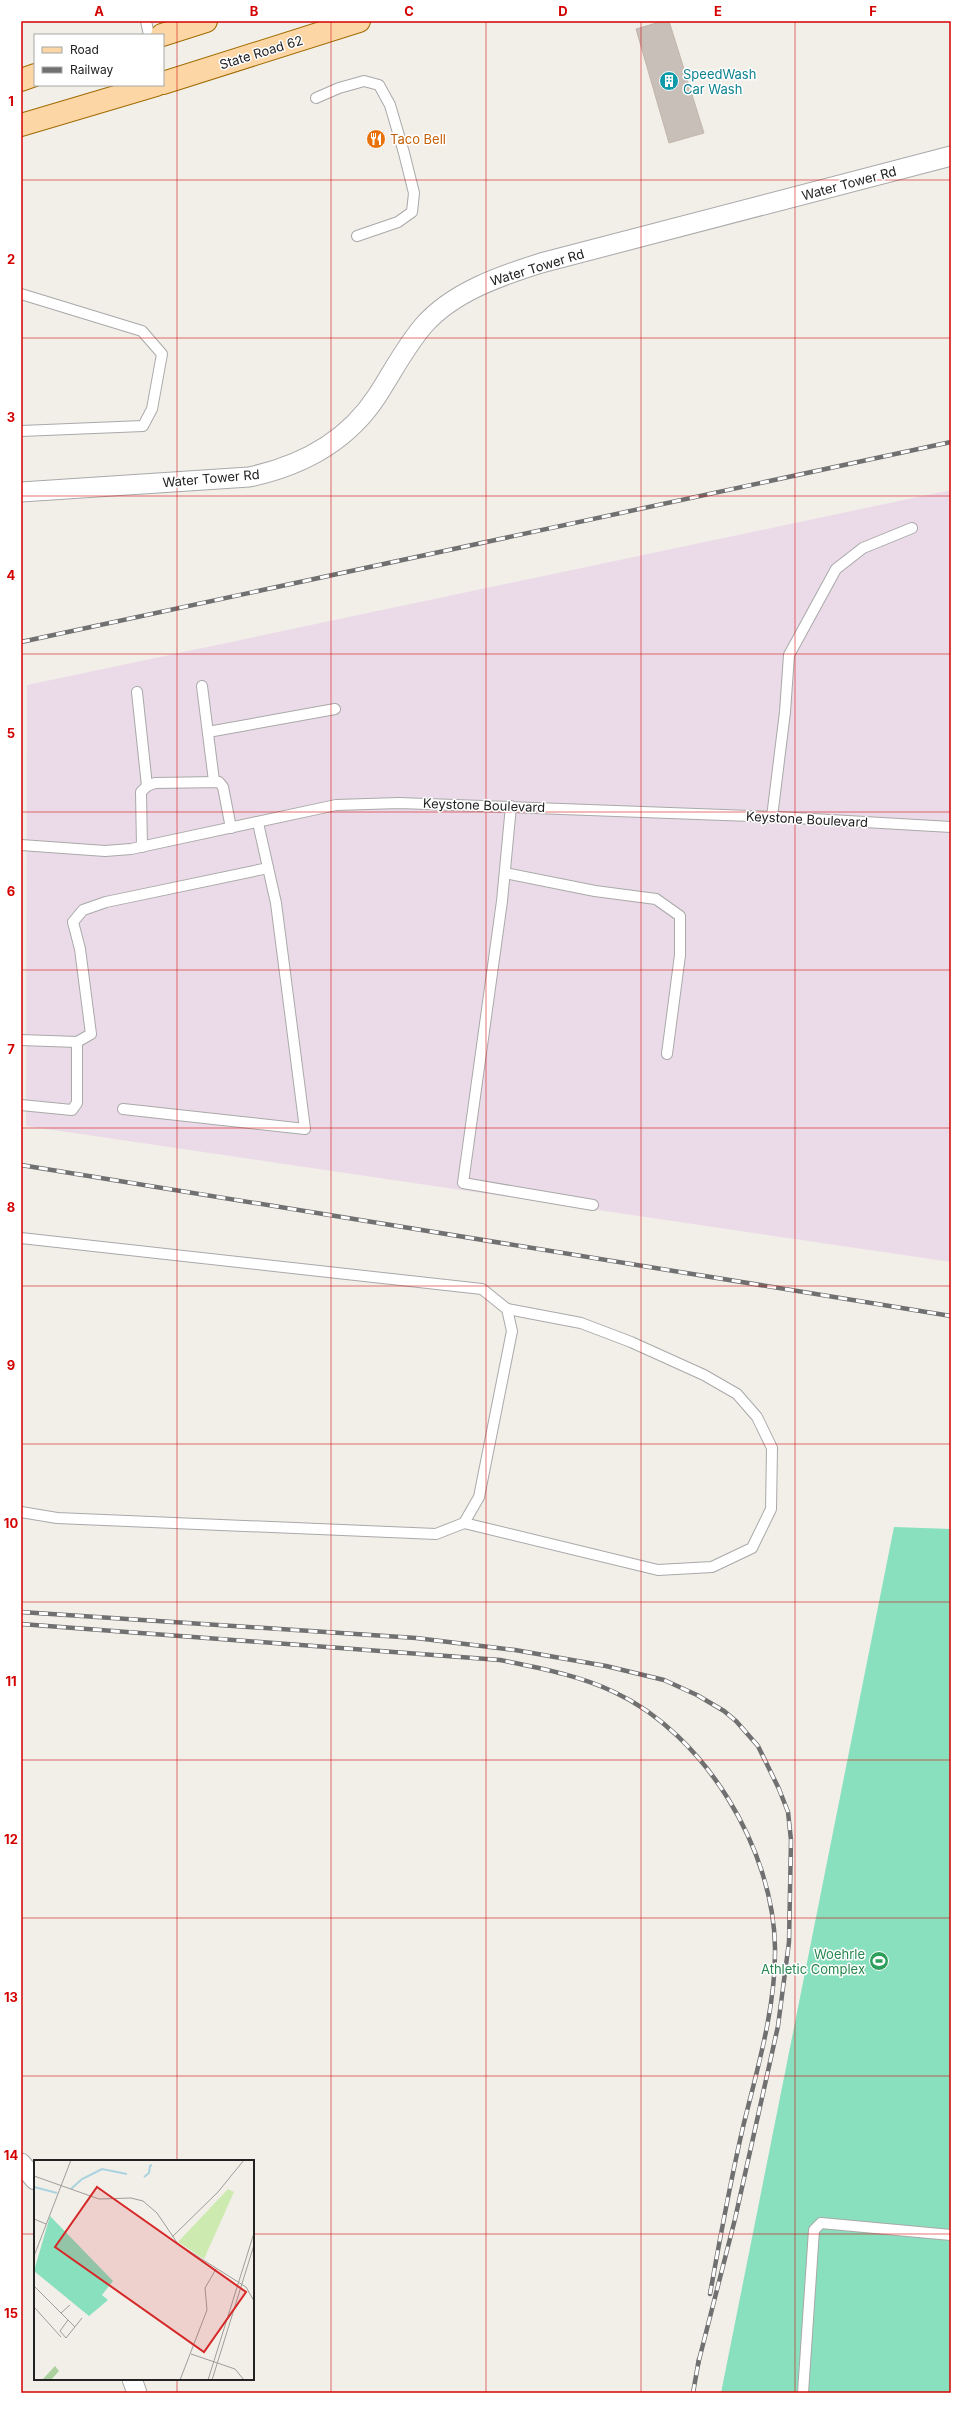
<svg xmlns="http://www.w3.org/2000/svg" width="972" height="2414" viewBox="0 0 972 2414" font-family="Inter,sans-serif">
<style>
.industrial{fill:#ebdbe8}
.pitch{fill:#88e0be}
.building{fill:#c7bfb8;stroke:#c4b6ab}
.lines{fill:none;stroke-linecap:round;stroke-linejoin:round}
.service-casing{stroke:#a9a9a9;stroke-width:12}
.minor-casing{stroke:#a9a9a9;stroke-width:21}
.primary-casing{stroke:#a06b00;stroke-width:24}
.service{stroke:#fff;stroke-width:10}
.minor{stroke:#fff;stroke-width:19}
.primary{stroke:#fcd6a4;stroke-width:22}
.rail-casing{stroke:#707070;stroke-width:4.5}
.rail{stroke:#fff;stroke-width:3;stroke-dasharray:9;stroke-linecap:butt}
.grid{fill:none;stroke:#d40000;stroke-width:1;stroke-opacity:0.55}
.labels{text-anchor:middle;stroke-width:3;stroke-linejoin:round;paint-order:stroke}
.street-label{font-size:13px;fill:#222;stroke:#fff}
.culture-label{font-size:13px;fill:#0d838f;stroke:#fff;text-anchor:start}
.food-label{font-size:13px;fill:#c56008;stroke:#fff;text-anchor:start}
.leisure-label{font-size:13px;fill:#27864d;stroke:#fff;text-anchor:end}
.inset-river{fill:none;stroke:#aad3df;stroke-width:2}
.inset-road{fill:none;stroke:#9f9d99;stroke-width:1}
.view{fill:#d62828;fill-opacity:0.15;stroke:#d62828;stroke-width:2}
.inset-edge{fill:none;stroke:#222;stroke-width:2}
.neatline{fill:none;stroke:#d40000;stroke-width:1.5}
.grid-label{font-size:13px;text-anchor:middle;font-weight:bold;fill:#d40000}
</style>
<rect width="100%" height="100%" fill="#f2efe9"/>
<polygon class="industrial" points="951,490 951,1262 26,1126 27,685"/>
<polygon class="pitch" points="894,1527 951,1529 951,2393 721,2393"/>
<polygon class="building" points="663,21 669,21 704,133 669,143 636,29"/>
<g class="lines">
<g class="service-casing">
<g id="service">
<polyline points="146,21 149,35"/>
<polyline points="316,98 339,88 364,81 379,85 390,105 404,153 414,193 412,212 398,222 357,236"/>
<polyline points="21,294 142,331 162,354 152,409 143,426 21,431"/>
<polyline points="202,686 214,781"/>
<polyline points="137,692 147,786"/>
<polyline points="208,732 335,709"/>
<polyline points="511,806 502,901 463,1183 593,1205"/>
<polyline points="772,817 785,712 789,655 836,569 863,548 912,528"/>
<polyline points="21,845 105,851 131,849 336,805 399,803 778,817 951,827"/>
<polyline points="142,847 141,792 147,786 155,783 219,782 223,787 231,828"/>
<polyline points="505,873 595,891 656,899 680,916 680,955 667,1054"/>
<polyline points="21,1040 77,1042 91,1034 80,949 73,922 83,910 106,902 268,868"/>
<polyline points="21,1105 72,1110 77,1103 77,1042"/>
<polyline points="123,1109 305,1129 276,903 258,823"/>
<polyline points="21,1238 482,1289 507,1309 512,1331 479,1497 464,1523 436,1534 57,1518 21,1512"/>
<polyline points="464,1523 658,1570 712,1567 752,1548 771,1509 772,1448 757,1417 737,1394 704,1375 631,1342 581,1323 507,1309"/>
<polyline points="803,2393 814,2230 821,2223 951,2235"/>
</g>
</g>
<g class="minor-casing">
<g id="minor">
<path d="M21,492L249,477C301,466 347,442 377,396C392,373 405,347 424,325C453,292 500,276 541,263L951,156"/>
<polyline points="21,2163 35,2180"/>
<polyline points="132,2379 137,2393"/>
</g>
</g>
<g class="primary-casing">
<g id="primary">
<polyline points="162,35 206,21"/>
<polyline points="21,80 35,75"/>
<polyline points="163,83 359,21"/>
<polyline points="21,125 156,85"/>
</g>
</g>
<use href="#service" class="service"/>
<use href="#minor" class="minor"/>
<use href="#primary" class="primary"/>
<g class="rail-casing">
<g id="rail">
<polyline points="21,642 951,442"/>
<polyline points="21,1165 951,1316"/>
<polyline points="21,1612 416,1638 515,1650 606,1666 664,1680 697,1695 724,1711 736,1721 758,1746 779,1789 788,1812 791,1840 789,1942 778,2026 735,2219 698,2364"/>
<path d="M21,1624L500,1660C539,1668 578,1675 614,1692C705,1734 774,1850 775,1948C776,2007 757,2070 743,2127C730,2183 720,2238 710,2294"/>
<polyline points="693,2393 699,2359"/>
</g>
</g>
<use href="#rail" class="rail"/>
</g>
<path class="grid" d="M177,21V2161M331,21V2393M486,21V2393M641,21V2393M795,21V2393M21,180H951M21,338H951M21,496H951M21,654H951M21,812H951M21,970H951M21,1128H951M21,1286H951M21,1444H951M21,1602H951M21,1760H951M21,1918H951M21,2076H951M21,2234H35M253,2234H951M177,2379V2393"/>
<defs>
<g id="building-disc" transform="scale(1)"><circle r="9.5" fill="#0f9aa8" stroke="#fff"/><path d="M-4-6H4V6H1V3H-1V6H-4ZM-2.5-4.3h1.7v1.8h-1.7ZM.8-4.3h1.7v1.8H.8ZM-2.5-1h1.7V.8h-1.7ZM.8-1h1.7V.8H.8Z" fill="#fff"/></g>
<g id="restaurant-disc" transform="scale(1)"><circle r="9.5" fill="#e8710a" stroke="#fff"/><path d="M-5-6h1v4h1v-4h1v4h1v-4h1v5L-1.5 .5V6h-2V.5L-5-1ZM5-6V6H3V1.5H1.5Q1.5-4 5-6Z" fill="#fff"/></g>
<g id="stadium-disc" transform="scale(1)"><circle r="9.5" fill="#2e9e5b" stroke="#fff"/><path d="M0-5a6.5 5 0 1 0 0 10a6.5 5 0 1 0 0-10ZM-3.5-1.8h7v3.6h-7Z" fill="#fff"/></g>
</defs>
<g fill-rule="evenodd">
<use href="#building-disc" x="669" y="81"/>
<use href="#restaurant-disc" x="376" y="139"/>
<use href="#stadium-disc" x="879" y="1961"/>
</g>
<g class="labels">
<g class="street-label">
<text transform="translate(261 52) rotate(-17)" y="5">State Road 62</text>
<text transform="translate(849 183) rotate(-15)" y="5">Water Tower Rd</text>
<text transform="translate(537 267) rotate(-17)" y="5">Water Tower Rd</text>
<text transform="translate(211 478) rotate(-5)" y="5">Water Tower Rd</text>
<text transform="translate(484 805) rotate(2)" y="5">Keystone Boulevard</text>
<text transform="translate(807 819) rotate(3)" y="5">Keystone Boulevard</text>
</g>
<g class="culture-label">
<text x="683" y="79">SpeedWash<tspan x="683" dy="15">Car Wash</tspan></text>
</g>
<g class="food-label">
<text x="390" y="144">Taco Bell</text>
</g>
<g class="leisure-label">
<text x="865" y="1959">Woehrle<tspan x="865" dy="15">Athletic Complex</tspan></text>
</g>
</g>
<g transform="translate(34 2160)">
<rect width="220" height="220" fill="#f2efe9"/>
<path d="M194,29L200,32L170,99L144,82Z" fill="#cdebb0"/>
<path d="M21,206L25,211L17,220H8Z" fill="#add19e"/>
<path d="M16,56L79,121L68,135L74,140L55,156L0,111Z" fill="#88e0be"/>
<path class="inset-river" d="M110,17L115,13L116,6L118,5M0,27L23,33M37,29L48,19L68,9L93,14"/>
<path class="inset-road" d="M0,16L65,39L97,38L109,41L123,53L144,84L212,127L220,141M0,59L12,64M138,77L184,32L210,0M0,96L37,0M0,126L41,167M0,147L27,177M27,153L36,145M34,160L26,171L32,178L48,158M157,194L201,209L210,220M146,220L173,150L171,128L182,109M174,220L220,73M178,220L220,85"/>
<path class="view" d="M63,27L212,132L170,192L21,87Z"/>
<rect width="220" height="220" class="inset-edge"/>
</g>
<rect width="972" height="2414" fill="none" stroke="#ffffff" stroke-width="44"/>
<rect x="34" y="34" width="130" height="52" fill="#ffffff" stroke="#a7a7a7"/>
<rect x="42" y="47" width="20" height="6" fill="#fcd6a4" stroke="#a7a7a7"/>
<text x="70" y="54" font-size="12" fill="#222222">Road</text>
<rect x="42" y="67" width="20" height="6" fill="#707070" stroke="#a7a7a7"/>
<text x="70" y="74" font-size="12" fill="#222222">Railway</text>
<rect x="22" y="22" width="928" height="2370" class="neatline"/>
<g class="grid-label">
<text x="99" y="16">A</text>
<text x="254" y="16">B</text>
<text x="409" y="16">C</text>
<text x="563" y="16">D</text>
<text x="718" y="16">E</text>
<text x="873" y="16">F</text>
<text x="11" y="106">1</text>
<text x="11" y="264">2</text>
<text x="11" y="422">3</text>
<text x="11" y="580">4</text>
<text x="11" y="738">5</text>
<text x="11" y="896">6</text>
<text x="11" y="1054">7</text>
<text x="11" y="1212">8</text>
<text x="11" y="1370">9</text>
<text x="11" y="1528">10</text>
<text x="11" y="1686">11</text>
<text x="11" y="1844">12</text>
<text x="11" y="2002">13</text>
<text x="11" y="2160">14</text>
<text x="11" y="2318">15</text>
</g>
</svg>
